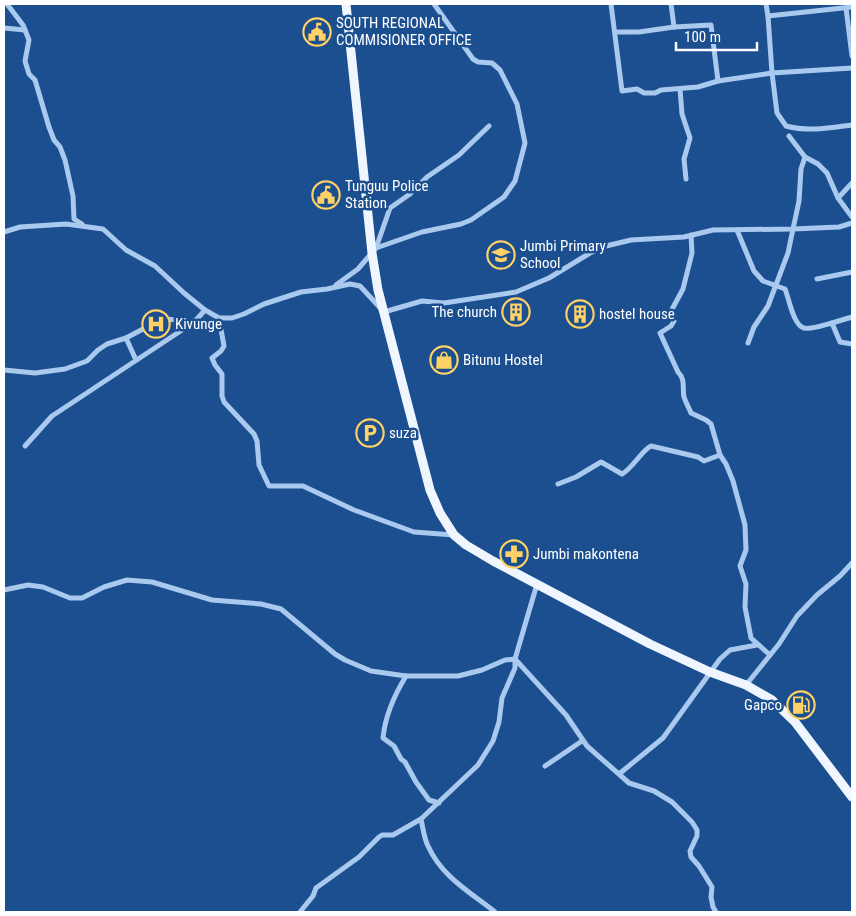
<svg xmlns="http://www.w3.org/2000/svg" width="856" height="916" viewBox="0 0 856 916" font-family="'Roboto Condensed',sans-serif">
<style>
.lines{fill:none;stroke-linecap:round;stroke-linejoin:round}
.minor{stroke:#a9c9ee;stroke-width:5}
.primary{stroke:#f0f6ff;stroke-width:9}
.labels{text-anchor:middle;stroke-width:5;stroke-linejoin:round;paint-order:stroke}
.poi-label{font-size:15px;fill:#fff;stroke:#1b4f8f;text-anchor:start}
</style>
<rect width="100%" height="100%" fill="#1b4f8f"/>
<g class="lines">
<g class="minor">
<polyline points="7,4 23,25 29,40 25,61 29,74 35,80 49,127 54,140 60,147 65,160 73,196 74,219 82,224"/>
<path d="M611,4L622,91L637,89L644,93H655L661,90L698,87L718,81L772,73L777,113L786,126C809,132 829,128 852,125"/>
<polyline points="671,4 674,27 711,25 718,81"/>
<polyline points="766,4 768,16"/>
<polyline points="852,7 768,16 772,73 852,68"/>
<polyline points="846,8 852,56"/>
<polyline points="4,28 25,30"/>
<polyline points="616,32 639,32 674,27"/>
<polyline points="680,89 682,114 690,138 684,159 686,179"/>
<polyline points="805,157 818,164 827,173 838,198 852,217"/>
<polyline points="838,198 852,183"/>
<path d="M737,230L754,271L763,281L785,289C789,298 793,325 804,328C811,330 824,325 832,323L840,342L852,344"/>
<polyline points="4,232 20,227 66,224 103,229 126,250 155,266 184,293 205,310 219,318 232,318 244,314 264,304 301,292 327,289 350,284 360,286 384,312 422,301 444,303 516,292 549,278 590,253 606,246 631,240 684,237 713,230 793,229 799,201 801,169 805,157 789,136"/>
<path d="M691,235L692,253L683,289L670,313L674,321L671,326L660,333L678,372C686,380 682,388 684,397C686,403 689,408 691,413L706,420L711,424L720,455L726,464L733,481L745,525L746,550L740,566L746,584L745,607L751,638L770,655"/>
<polyline points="376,248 422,232 461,224 471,220 504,197 515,181 525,143 517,104 500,70 492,63 478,62 473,59 434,4"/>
<polyline points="817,279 852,272"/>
<polyline points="336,285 358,269 376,248 390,208 410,194 427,177 459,155 489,126"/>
<polyline points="219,318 224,346 221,351 212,358 215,365 222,374 222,396 224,402 254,434 257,441 259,465 269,486 303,486 354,510 414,532 454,535"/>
<polyline points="832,323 852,317"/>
<polyline points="126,338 162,319 178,320 184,328"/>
<polyline points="748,343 754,327 768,306 788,253 793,229 839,227 852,223"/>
<polyline points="4,370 35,373 65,369 87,361 98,350 107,344 126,338 136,360"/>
<polyline points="25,446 52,416 179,332 197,319 205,310"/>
<path d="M558,484L576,477L601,462L622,474C633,468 642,450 651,446L698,457L704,461L720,455"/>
<polyline points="537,584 515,659 566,715 587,746 629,783 654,791 672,802 692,822 697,830 697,836 690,851 691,857 699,866 712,887 711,897 713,907 716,912"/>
<polyline points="4,590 28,585 43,587 70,598 82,598 104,587 127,580 152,582 212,600 261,604 281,609 335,654 345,660 371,671 406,676 458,676 482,670 505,660 515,659 515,668 502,698 499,722 493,741 478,765 421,819 393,835 382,835 379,837 359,857 316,888 313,896 300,912"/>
<path d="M406,676C395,694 385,716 383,738L394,746L401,759L405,762L416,782L429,800L439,803"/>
<polyline points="746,685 779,644 797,616 817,595 840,576 852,563"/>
<polyline points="545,766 582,741"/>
<polyline points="619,774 663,738 720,659 730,650 757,645"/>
<path d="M421,819C423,828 424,838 428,846C442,877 470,892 495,912"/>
</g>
<polyline class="primary" points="346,4 372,253 378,290 430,490 440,513 454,535 466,545 493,561 650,644 710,672 746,685 772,700 795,722 852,797"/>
</g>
<defs>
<g id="civic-ring" transform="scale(1.4375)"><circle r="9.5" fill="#1b4f8f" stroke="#ffd166" stroke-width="1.5"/><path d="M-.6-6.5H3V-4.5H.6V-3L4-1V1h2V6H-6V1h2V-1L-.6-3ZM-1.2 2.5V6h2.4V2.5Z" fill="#ffd166"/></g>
<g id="school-ring" transform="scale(1.4375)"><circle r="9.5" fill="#1b4f8f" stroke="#ffd166" stroke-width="1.5"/><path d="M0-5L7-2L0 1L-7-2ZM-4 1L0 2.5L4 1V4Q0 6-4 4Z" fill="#ffd166"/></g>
<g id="building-ring" transform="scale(1.4375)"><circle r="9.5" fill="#1b4f8f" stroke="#ffd166" stroke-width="1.5"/><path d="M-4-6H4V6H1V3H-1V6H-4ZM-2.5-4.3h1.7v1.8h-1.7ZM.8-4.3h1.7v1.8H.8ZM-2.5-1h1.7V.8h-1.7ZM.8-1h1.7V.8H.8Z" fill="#ffd166"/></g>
<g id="hospital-ring" transform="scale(1.4375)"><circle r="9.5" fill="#1b4f8f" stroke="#ffd166" stroke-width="1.5"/><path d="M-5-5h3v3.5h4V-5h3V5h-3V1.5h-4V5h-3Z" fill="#ffd166"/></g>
<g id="shop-ring" transform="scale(1.4375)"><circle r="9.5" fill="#1b4f8f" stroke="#ffd166" stroke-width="1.5"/><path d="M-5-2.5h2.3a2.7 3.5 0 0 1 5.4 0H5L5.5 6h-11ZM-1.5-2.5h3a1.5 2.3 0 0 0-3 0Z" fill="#ffd166"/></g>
<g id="parking-ring" transform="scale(1.4375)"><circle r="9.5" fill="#1b4f8f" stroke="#ffd166" stroke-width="1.5"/><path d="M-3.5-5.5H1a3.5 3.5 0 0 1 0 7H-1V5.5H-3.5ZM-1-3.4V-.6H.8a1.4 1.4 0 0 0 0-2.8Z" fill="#ffd166"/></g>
<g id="pharmacy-ring" transform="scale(1.4375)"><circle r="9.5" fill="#1b4f8f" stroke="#ffd166" stroke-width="1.5"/><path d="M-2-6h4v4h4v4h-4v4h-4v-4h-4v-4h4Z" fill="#ffd166"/></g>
<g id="fuel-ring" transform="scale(1.4375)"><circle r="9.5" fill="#1b4f8f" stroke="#ffd166" stroke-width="1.5"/><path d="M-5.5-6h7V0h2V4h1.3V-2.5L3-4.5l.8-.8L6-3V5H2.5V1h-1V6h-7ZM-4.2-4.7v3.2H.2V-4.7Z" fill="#ffd166"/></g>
</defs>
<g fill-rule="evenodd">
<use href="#civic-ring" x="317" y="32"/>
<use href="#civic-ring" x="326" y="195"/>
<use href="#school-ring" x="501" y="255"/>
<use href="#building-ring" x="516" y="312"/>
<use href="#building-ring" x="580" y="314"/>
<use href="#hospital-ring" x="156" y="324"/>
<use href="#shop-ring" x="444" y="360"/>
<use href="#parking-ring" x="370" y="433"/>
<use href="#pharmacy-ring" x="514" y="554"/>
<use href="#fuel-ring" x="801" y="705"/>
</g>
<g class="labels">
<g class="poi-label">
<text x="336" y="28">SOUTH REGIONAL<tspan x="336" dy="17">COMMISIONER OFFICE</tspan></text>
<text x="345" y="191">Tunguu Police<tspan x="345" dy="17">Station</tspan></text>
<text x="520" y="251">Jumbi Primary<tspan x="520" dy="17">School</tspan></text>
<text x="497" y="317" text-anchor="end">The church</text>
<text x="599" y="319">hostel house</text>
<text x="175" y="329">Kivunge</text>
<text x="463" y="365">Bitunu Hostel</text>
<text x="389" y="438">suza</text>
<text x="533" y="559">Jumbi makontena</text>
<text x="782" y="710" text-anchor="end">Gapco</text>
</g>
</g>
<rect width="856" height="916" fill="none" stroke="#ffffff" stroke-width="10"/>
<path d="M676 42v8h81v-8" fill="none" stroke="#ffffff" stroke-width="2.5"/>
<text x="684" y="42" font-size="15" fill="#ffffff" stroke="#1b4f8f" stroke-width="4" paint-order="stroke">100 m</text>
</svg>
